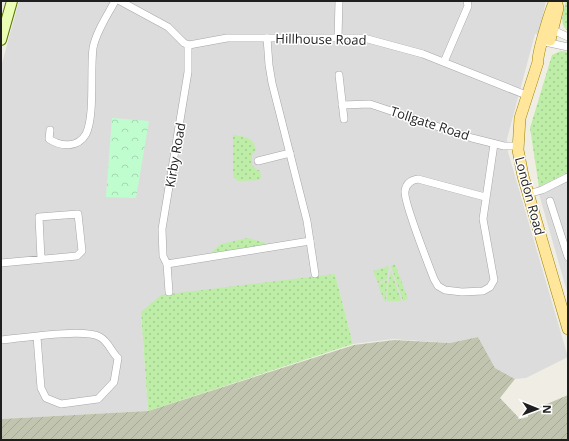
<svg xmlns="http://www.w3.org/2000/svg" width="569" height="441" viewBox="0 0 569 441" font-family="'Open Sans',sans-serif">
<style>
.residential{fill:#dddcdc}
.construction{fill:url(#construction-furrows)}
.grass{fill:url(#grass-dots)}
.park{fill:url(#park-crowns)}
.lines{fill:none;stroke-linecap:round;stroke-linejoin:round}
.street-casing{stroke:#a6a6a6;stroke-width:8}
.secondary-casing{stroke:#577b00;stroke-width:12}
.primary-casing{stroke:#998300;stroke-width:12}
.street{stroke:#fff;stroke-width:7}
.secondary{stroke:#ecfdb5;stroke-width:10}
.primary{stroke:#ffe69a;stroke-width:11}
.labels{text-anchor:middle;stroke-width:3;stroke-linejoin:round;paint-order:stroke}
.street-label{font-size:13px;fill:#1f1f1f;stroke:#fff}
</style>
<defs>
<pattern id="construction-furrows" width="10" height="10" patternUnits="userSpaceOnUse"><rect width="10" height="10" fill="#c1c5af"/><path d="M-1 1l2-2M0 10L10 0M9 11l2-2" fill="none" stroke="#a5a996"/></pattern>
<pattern id="grass-dots" width="8" height="8" patternUnits="userSpaceOnUse"><rect width="8" height="8" fill="#bdeda7"/><path d="M2 2h.1M6 6h.1" fill="none" stroke="#a2cb8f" stroke-width="1.8" stroke-linecap="round"/></pattern>
<pattern id="park-crowns" width="20" height="18" patternUnits="userSpaceOnUse"><rect width="20" height="18" fill="#bffdcf"/><path d="M2 6a3 3 0 1 1 6 0M12 15a3 3 0 1 1 6 0" fill="none" stroke="#a4d8b1"/></pattern>
</defs>
<rect width="100%" height="100%" fill="#f0eee4"/>
<g class="residential">
<polygon points="19,1 112,1 119,5 122,1 546,1 539,34 535,34 507,139 508,152 568,357 526,378 515,379 495,368 478,337 450,343 393,339 353,344 335,274 141,312 148,411 1,419 1,67"/>
<polygon points="564,174 568,174 568,295 537,187"/>
</g>
<polygon class="construction" points="478,337 495,368 515,379 500,398 520,419 528,417 528,412 568,395 568,440 1,440 1,419 148,411 354,345 394,340 450,343"/>
<g class="grass">
<path d="M566,1H568V31C558,24 564,11 566,1Z"/>
<polygon points="561,51 568,52 568,174 564,174 539,187 530,128 552,55"/>
<path d="M233,135C246,137 253,137 256,150L252,155V165L257,170H260L261,178L259,180L238,181L233,176Z"/>
<polygon points="248,238 277,246 206,257 221,244"/>
<polygon points="395,264 408,299 403,301 391,266"/>
<polygon points="389,266 387,279 378,283 373,271"/>
<polygon points="391,271 401,300 400,301 387,301 388,285"/>
<polygon points="335,274 353,344 148,411 141,312 161,295"/>
<polygon points="387,280 386,302 385,302 378,285"/>
</g>
<polygon class="park" points="112,118 149,121 136,198 106,197"/>
<g class="lines">
<g class="street-casing">
<g id="street">
<polyline points="120,1 168,27 184,43 189,45 227,38 364,38 423,54 526,95"/>
<polyline points="550,30 553,30 568,37"/>
<polyline points="338,38 339,1"/>
<polyline points="545,42 568,47"/>
<polyline points="188,45 188,72 162,229 163,256 167,264 310,241 307,221 272,83 269,65 267,38"/>
<polyline points="444,62 468,6 467,1"/>
<polyline points="339,75 344,119"/>
<polyline points="342,105 370,104 472,138 504,146 517,146"/>
<path d="M50,130L49,139C61,147 78,148 86,134C95,116 90,70 93,48C96,32 107,16 115,1"/>
<polyline points="258,161 290,153"/>
<polyline points="528,194 542,190 568,177"/>
<path d="M485,197L418,179C411,180 406,184 405,191C403,200 429,266 434,279L438,286L445,290L462,292L483,291L490,287L494,280L483,219L494,144"/>
<polyline points="550,201 568,257"/>
<polyline points="310,241 315,274"/>
<polyline points="1,263 77,256 82,251 78,214 39,217 41,259"/>
<polyline points="167,264 169,292"/>
<path d="M1,340C22,338 84,328 100,337C109,342 111,352 118,358L114,382L98,399L61,404L46,398L41,388L37,337"/>
</g>
</g>
<g class="secondary-casing">
<polyline id="secondary" points="1,40 12,1"/>
</g>
<g class="primary-casing">
<g id="primary">
<path d="M555,1C551,8 537,54 538,62L520,118L518,150L523,176L568,329"/>
<polyline points="550,40 558,8 556,1"/>
</g>
</g>
<use href="#street" class="street"/>
<use href="#secondary" class="secondary"/>
<use href="#primary" class="primary"/>
</g>
<g class="labels">
<g class="street-label">
<text transform="translate(321 39) rotate(1)" y="5">Hillhouse Road</text>
<text transform="translate(430 123) rotate(18)" y="5">Tollgate Road</text>
<text transform="translate(175 155) rotate(-80)" y="5">Kirby Road</text>
<text transform="translate(530 196) rotate(75)" y="5">London Road</text>
</g>
</g>
<rect width="569" height="441" fill="none" stroke="#1f1f1f" stroke-width="4"/>
<g transform="translate(537 409) rotate(91)" stroke="#ffffff" stroke-width="3" paint-order="stroke">
<path d="M0-3L7 15L0 10L-7 15Z" fill="#1f1f1f"/>
<text y="-6" font-size="11" font-weight="bold" text-anchor="middle" fill="#1f1f1f">N</text>
</g>
</svg>
